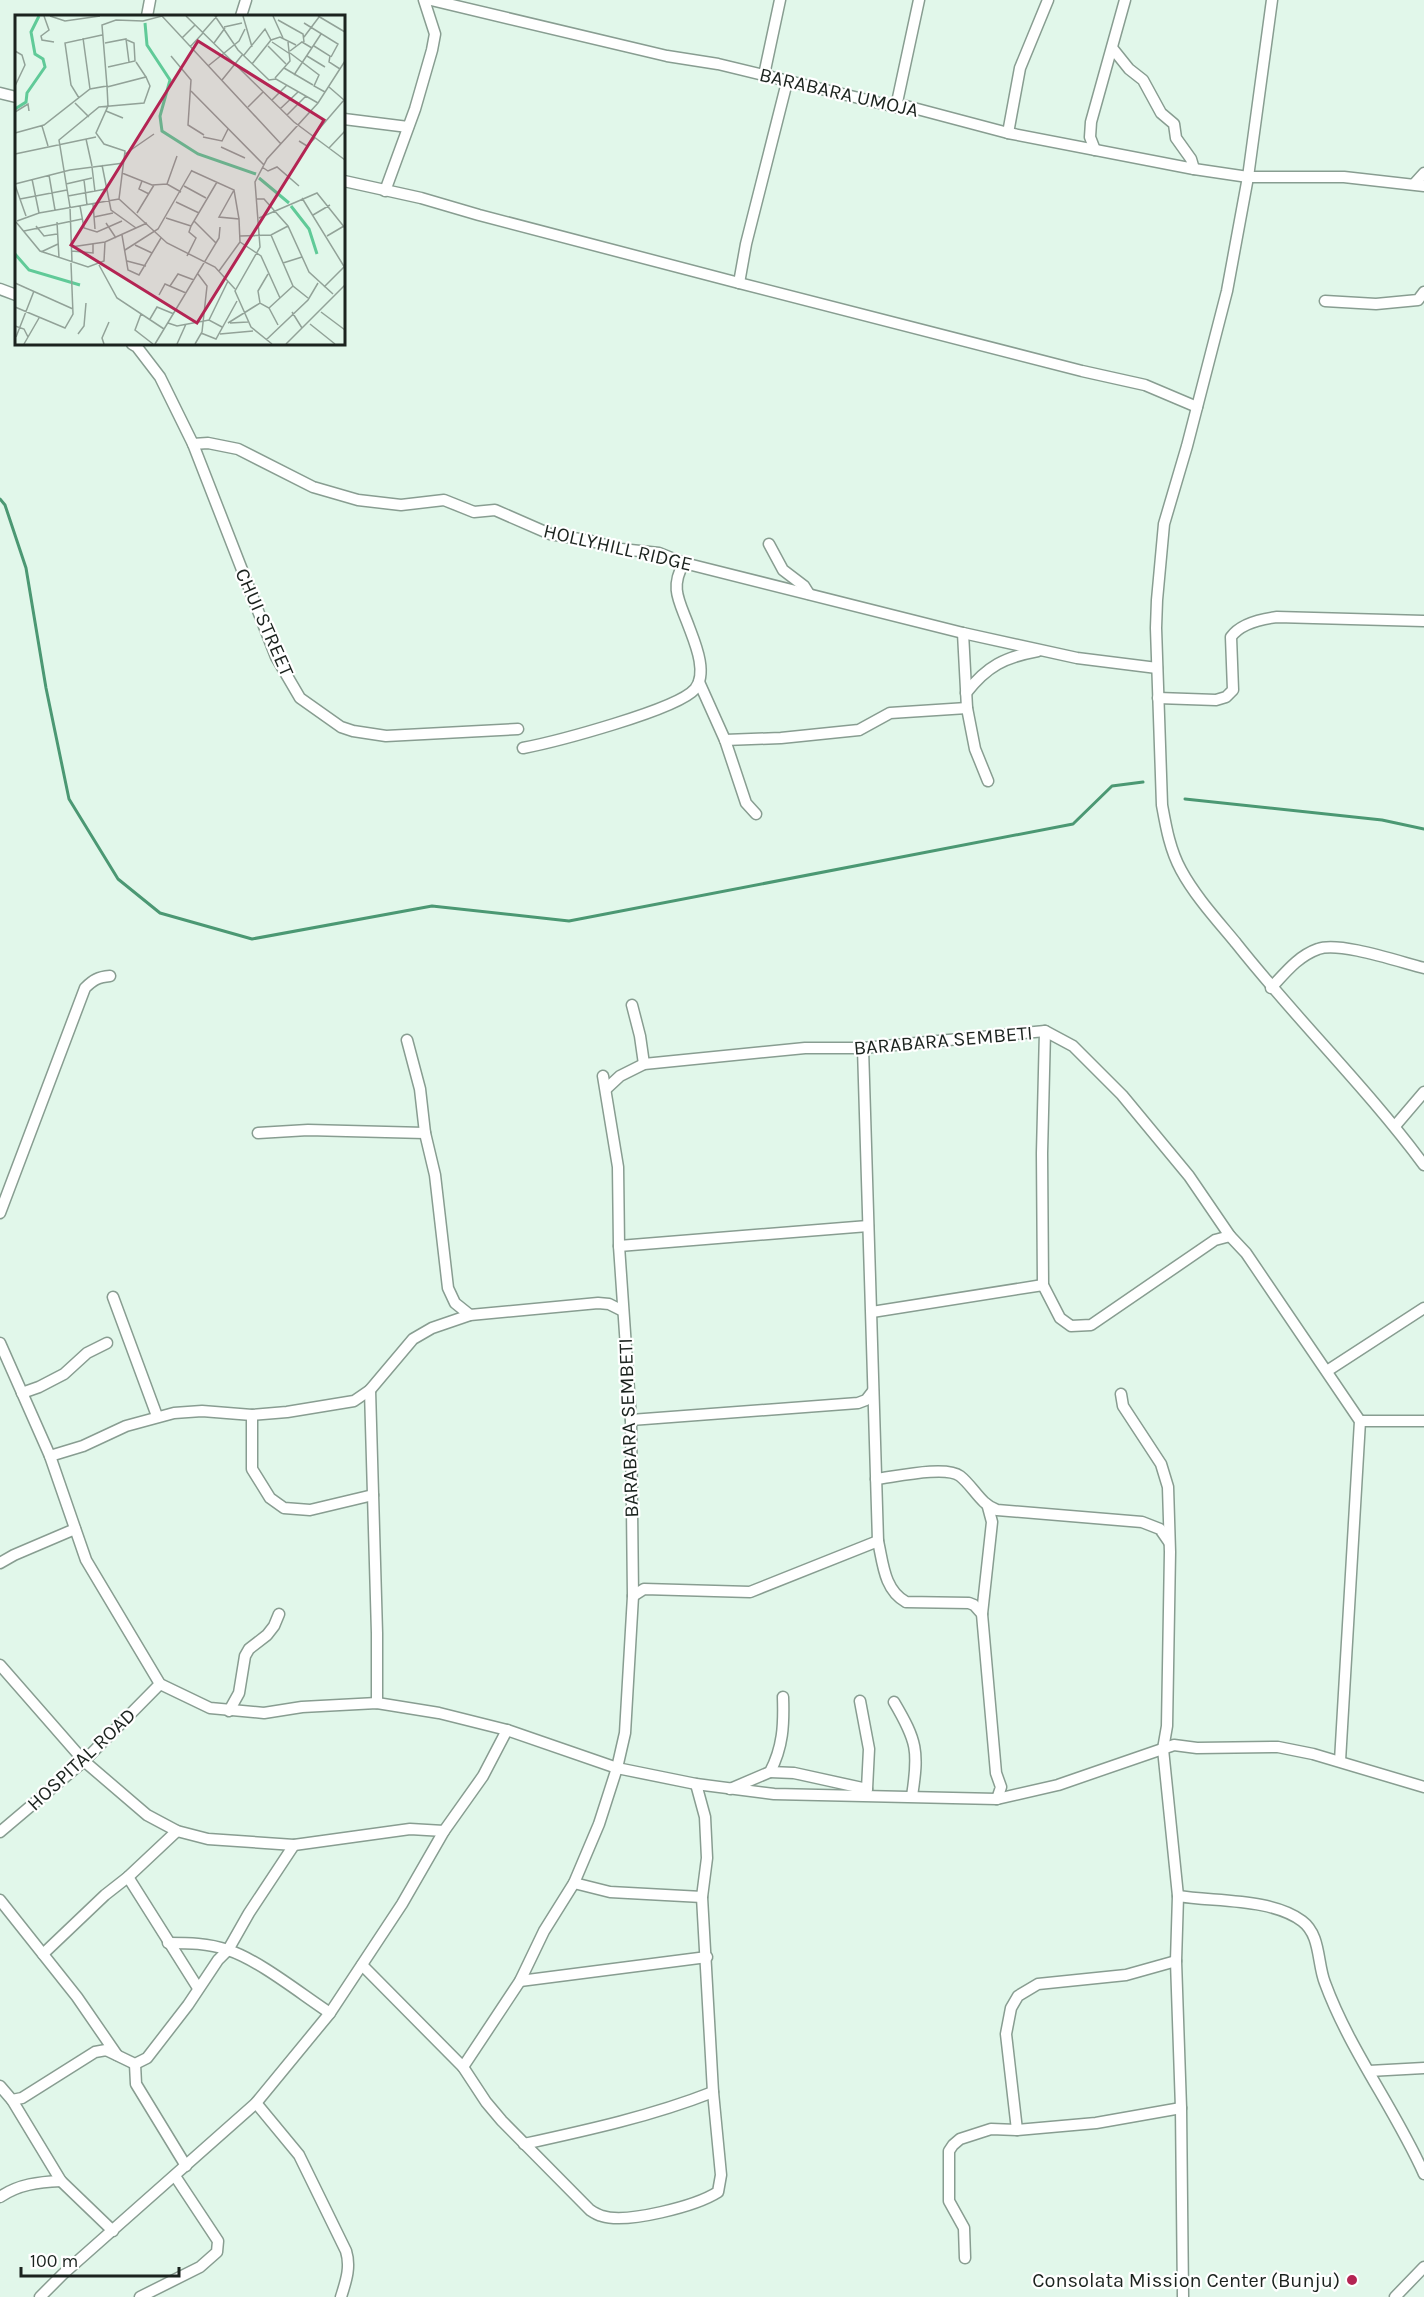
<svg xmlns="http://www.w3.org/2000/svg" width="1424" height="2297" viewBox="0 0 1424 2297" font-family="Karla,sans-serif">
<style>
.lines{fill:none;stroke-linecap:round;stroke-linejoin:round}
.stream{stroke:#4b9873;stroke-width:3}
.minor-casing{stroke:#889d91;stroke-width:13}
.minor{stroke:#fff;stroke-width:10}
.poi-dot{fill:#b42453;stroke:#fff;stroke-width:2}
.labels{text-anchor:middle;stroke-width:4.5;stroke-linejoin:round;paint-order:stroke}
.street-label{font-size:20px;fill:#1b231e;stroke:#fff}
.poi-label{font-size:20px;fill:#1b231e;stroke:#fff;text-anchor:end}
.inset-river{fill:none;stroke:#60ca98;stroke-width:3}
.inset-road{fill:none;stroke:#92a298;stroke-width:1.5}
.view{fill:#b42453;fill-opacity:0.15;stroke:#b42453;stroke-width:3}
.inset-edge{fill:none;stroke:#1b231e;stroke-width:3}
</style>
<rect width="100%" height="100%" fill="#e1f7ea"/>
<g class="lines">
<g class="stream">
<polyline points="0,499 5,505 26,568 46,688 69,799 118,879 160,913 252,939 432,906 569,921 1073,824 1112,786 1143,782"/>
<polyline points="1185,799 1382,820 1424,829"/>
</g>
<g class="minor-casing">
<g id="minor">
<polyline points="431,0 667,56 718,64 896,107 906,106 1008,133 1194,169 1248,177 1344,177 1424,186"/>
<path d="M1272,0L1248,177L1227,291L1187,446L1164,524L1157,600L1156,628L1162,805C1166,827 1170,850 1181,870C1195,896 1217,920 1236,943C1296,1019 1366,1087 1424,1165"/>
<polyline points="147,16 150,0"/>
<polyline points="241,16 246,0"/>
<polyline points="1113,49 1129,69 1143,80 1161,113 1174,124 1176,138 1191,159 1194,169"/>
<polyline points="764,75 780,0"/>
<polyline points="0,93 16,97"/>
<polyline points="896,107 919,0"/>
<polyline points="344,119 408,127"/>
<polyline points="1008,133 1020,68 1048,0"/>
<polyline points="1095,150 1090,137 1091,122 1125,0"/>
<polyline points="344,181 421,198 479,215 739,283 1082,371 1145,385 1197,407"/>
<polyline points="1414,184 1424,173"/>
<polyline points="385,191 415,109 432,50 435,34 424,0"/>
<polyline points="739,283 746,244 787,82"/>
<polyline points="0,289 16,295"/>
<polyline points="1325,301 1376,304 1418,300 1424,292"/>
<polyline points="132,344 137,347 160,377 193,444 276,657 300,698 341,727 353,731 386,736 518,729"/>
<polyline points="193,444 208,443 238,449 313,487 358,500 401,505 444,500 474,512 495,510 550,534 591,541 621,549 659,553 684,563 963,633 1077,658 1157,668"/>
<polyline points="769,544 783,570 804,586 809,594"/>
<polyline points="963,633 967,708 975,749 988,781"/>
<polyline points="699,682 725,740 746,803 756,814"/>
<path d="M966,693C987,666 1005,657 1038,651"/>
<path d="M1158,698L1216,700L1226,697L1233,690L1231,637C1240,624 1261,619 1277,617L1424,621"/>
<polyline points="725,740 781,738 859,730 890,713 967,708"/>
<path d="M523,748C554,742 677,710 695,689C708,673 695,643 689,627C680,602 669,588 684,563"/>
<path d="M1271,988C1285,973 1298,956 1318,949C1339,941 1400,962 1424,968"/>
<polyline points="632,1005 640,1036 644,1064"/>
<polyline points="1045,1031 1042,1153 1043,1285 1060,1318 1071,1326 1091,1325 1215,1240 1230,1236 1246,1253 1360,1421 1340,1761"/>
<polyline points="407,1040 420,1089 425,1133 435,1175 448,1288 455,1303 470,1315"/>
<path d="M863,1048L878,1541C883,1563 884,1590 906,1602L969,1603L974,1605L982,1614L996,1773L1001,1787L997,1799"/>
<polyline points="606,1089 620,1076 644,1064 805,1048 863,1048 1045,1031 1073,1046 1122,1095 1189,1176 1230,1236"/>
<polyline points="1395,1126 1424,1092"/>
<polyline points="258,1133 308,1130 425,1133"/>
<path d="M0,1213L85,988C93,980 98,977 110,976"/>
<polyline points="619,1246 868,1226"/>
<polyline points="113,1297 157,1416"/>
<polyline points="872,1312 1043,1285"/>
<polyline points="0,1343 50,1456 86,1560 160,1684 210,1708 264,1713 302,1707 377,1703 439,1713 507,1730 617,1768 696,1784 774,1794 997,1799 1058,1785 1174,1745 1197,1748 1278,1747 1313,1754 1424,1787"/>
<polyline points="1327,1371 1424,1308"/>
<polyline points="370,1390 377,1633 377,1703"/>
<polyline points="22,1393 39,1387 64,1374 87,1353 107,1343"/>
<polyline points="1121,1394 1123,1406 1161,1464 1168,1487 1170,1552 1167,1726 1163,1749 1178,1896 1176,1961 1181,2108 1183,2297"/>
<polyline points="252,1415 252,1469 270,1498 284,1508 310,1510 373,1495"/>
<polyline points="631,1420 858,1403 866,1400 873,1391"/>
<polyline points="1360,1421 1424,1421"/>
<polyline points="50,1456 83,1446 126,1426 174,1413 202,1411 252,1415 287,1412 354,1401 370,1390 413,1339 432,1328 470,1315 598,1303 609,1304 623,1311"/>
<path d="M876,1479C894,1477 946,1465 960,1476C974,1487 980,1504 997,1510L1142,1522L1160,1529L1169,1542"/>
<polyline points="0,1563 14,1555 75,1529"/>
<polyline points="633,1596 644,1589 750,1592 878,1541"/>
<polyline points="982,1614 992,1522 988,1507"/>
<polyline points="0,1665 84,1761 147,1815 177,1831 208,1839 294,1845 410,1829 444,1831"/>
<polyline points="860,1701 869,1749 867,1789 864,1792"/>
<path d="M894,1702C917,1741 919,1751 912,1796"/>
<polyline points="229,1711 239,1693 245,1656 249,1649 267,1635 274,1626 279,1614"/>
<polyline points="770,1772 794,1773 867,1789"/>
<path d="M730,1789L770,1772C783,1747 784,1725 783,1697"/>
<polyline points="0,1832 84,1761 160,1684"/>
<polyline points="128,1877 198,1988"/>
<polyline points="574,1883 610,1892 702,1897"/>
<path d="M1178,1896C1215,1902 1271,1898 1302,1921C1321,1935 1317,1963 1325,1983C1350,2051 1395,2109 1424,2174"/>
<polyline points="0,1900 77,1997 117,2055"/>
<path d="M168,1943C188,1943 208,1943 228,1950C259,1960 301,1994 330,2013"/>
<polyline points="43,1954 105,1895 128,1877 177,1831"/>
<path d="M362,1965L463,2067L486,2102L502,2121L590,2210C593,2212 598,2215 602,2216C627,2224 696,2206 718,2192L721,2175L713,2092L702,1897L707,1858L705,1817L696,1784"/>
<polyline points="520,1981 707,1957"/>
<polyline points="135,2064 136,2084 186,2166"/>
<polyline points="463,2067 520,1981 544,1931 574,1883 599,1824 617,1768 625,1733 633,1596 631,1420 619,1246 618,1167 603,1076"/>
<polyline points="1369,2071 1424,2068"/>
<polyline points="0,2086 12,2100 22,2098 95,2052 106,2050 135,2064 147,2058 188,2005 218,1960 228,1950 249,1913 294,1845"/>
<polyline points="12,2100 61,2181 113,2231"/>
<path d="M256,2103L299,2155L346,2251C351,2267 346,2281 341,2297"/>
<polyline points="1017,2130 1006,2034 1011,2008 1018,1996 1038,1984 1126,1975 1176,1961"/>
<path d="M524,2144C588,2130 652,2116 713,2092"/>
<path d="M0,2197C19,2184 39,2182 61,2181"/>
<polyline points="965,2258 964,2228 949,2201 949,2151 953,2145 960,2139 991,2129 1017,2130 1096,2123 1181,2108"/>
<polyline points="40,2297 63,2274 256,2103 330,2013 402,1904 444,1831 483,1776 507,1730"/>
<polyline points="140,2297 200,2267 217,2252 218,2241 175,2176"/>
<polyline points="1395,2297 1424,2267"/>
</g>
</g>
<use href="#minor" class="minor"/>
</g>
<circle class="poi-dot" cx="1352" cy="2280" r="6"/>
<g class="labels">
<g class="street-label">
<text transform="translate(839 92) rotate(13)" y="7">BARABARA UMOJA</text>
<text transform="translate(618 547) rotate(13)" y="7">HOLLYHILL RIDGE</text>
<text transform="translate(265 622) rotate(66)" y="7">CHUI STREET</text>
<text transform="translate(943 1040) rotate(-5)" y="7">BARABARA SEMBETI</text>
<text transform="translate(628 1428) rotate(-92)" y="7">BARABARA SEMBETI</text>
<text transform="translate(81 1759) rotate(-43)" y="7">HOSPITAL ROAD</text>
</g>
<g class="poi-label">
<text x="1340" y="2287">Consolata Mission Center (Bunju)</text>
</g>
</g>
<g transform="translate(15 15)">
<rect width="330" height="330" fill="#e1f7ea"/>
<path class="inset-river" d="M130,8L132,30L155,65L145,101L147,116L183,139L241,159M0,94L11,87L12,78L30,52L28,44L20,39L16,17L24,1M244,163L274,188M276,191L294,214L302,239M0,239L14,255L65,270"/>
<path class="inset-road" d="M29,1L34,15L26,21L27,25L39,27M35,1L50,6L85,1M171,1L279,107L330,145M200,1L223,35L254,65L261,64L303,88M228,1L237,32M258,1L268,23M303,1L330,17M263,5L288,19L289,27M289,8L323,29L316,42M209,12L227,8M188,17L202,1M289,22L304,2M68,23L75,74M167,23L180,10M257,27L275,39M90,28L111,24L114,47M199,28L210,13M253,31L271,49M299,31L315,41L314,47L325,54M175,32L188,18M0,36L7,40L10,50L0,71M275,36L287,27L297,33M275,38L304,60L299,71L310,77M229,40L250,14L256,25L265,22L281,30M156,41L176,65L173,110L189,120M292,41L310,52M121,47L131,62M237,49L256,25M193,51L224,26L230,14M93,52L120,46L119,28L112,25M269,53L298,70M279,60L306,19M260,63L275,46L273,27M207,65L228,39M92,71L87,10L101,5L128,6L147,1L266,129M314,72L329,85M176,76L249,150M64,83L56,70L50,28L87,20M257,85L272,70M60,88L74,102M233,92L248,77M265,94L283,77M91,96L108,103M0,97L13,89L14,96M272,100L291,81M27,111L33,131M0,118L29,110L75,74L92,71L93,91L81,118L89,129L110,136L104,184L152,228L200,252L220,274M298,121L329,85M188,122L207,126L213,114M71,124L77,151M284,126L292,131L300,123M206,132L230,143M314,133L330,116M0,139L81,122M110,139L139,119M87,150L96,195L121,213M77,152L80,177M247,152L253,156L262,152L284,171M177,156L219,175L224,204M107,158L137,170L152,169L166,177M34,160L40,195M17,164L24,198M69,165L72,190M127,166L124,174L134,179M0,169L55,155L109,148M51,169L77,163M152,169L162,141M0,170L11,201M169,171L191,183M53,181L91,174M287,183L330,253M5,184L52,175M241,184H249L273,211L294,257L318,279M161,187L184,198M78,189L80,214M65,191L69,213L82,217L107,206M122,198L139,170M298,200L315,190M79,202L98,198M151,203L176,211M244,203L302,178L330,213M2,206L24,198L104,184M179,206L201,228M1,207L25,236L73,252L89,246L90,227M42,207L44,243M91,208L101,223M21,211L29,221L42,219M9,216L67,204M107,220L113,255L124,260L146,223M256,220L278,271L293,283M225,221L256,220L273,211M312,221L329,211M225,227L246,241L265,283M120,230L137,238M56,232L90,227L132,208M110,235L143,214L177,155M57,236L78,238V229M26,237L43,229M172,241L181,223L174,217L176,211L202,167M112,246L131,251M57,247L55,192L44,125L84,92L129,88L135,71L131,62L92,72M268,248L287,242M84,250L102,283L149,314M204,256L225,227L224,204L204,202L219,175M0,268L58,294M155,271L163,259L179,265M309,272L329,252M144,280L150,269L171,278M245,288L243,276L253,259M0,292L50,313L58,299L56,248M254,293L278,271M277,297L287,313M306,297L330,315M126,299L120,315L138,329M135,304L142,292L159,299M194,305L213,266M153,308L162,311L194,305L207,312M213,308L245,288L254,293L263,310M215,308L233,307M295,309L320,329M0,311L9,314L13,322M186,318L201,324L222,286M63,319L69,311L71,288M205,319L238,316M1,322L19,276M251,325L293,285L303,268M9,329L24,303M89,329L87,323L94,307M140,329L204,223L205,212M162,329L171,309M180,329L187,317L192,271L183,259M257,329L236,312L220,276L245,232L240,167L252,144L303,88L330,46M271,329L330,270"/>
<path class="view" d="M183,26L309,105L182,308L56,230Z"/>
<rect width="330" height="330" class="inset-edge"/>
</g>
<path d="M21 2267v9h158v-9" fill="none" stroke="#1b231e" stroke-width="3"/>
<text x="30" y="2267" font-size="18" fill="#1b231e" stroke="#ffffff" stroke-width="4.5" paint-order="stroke">100 m</text>
</svg>
